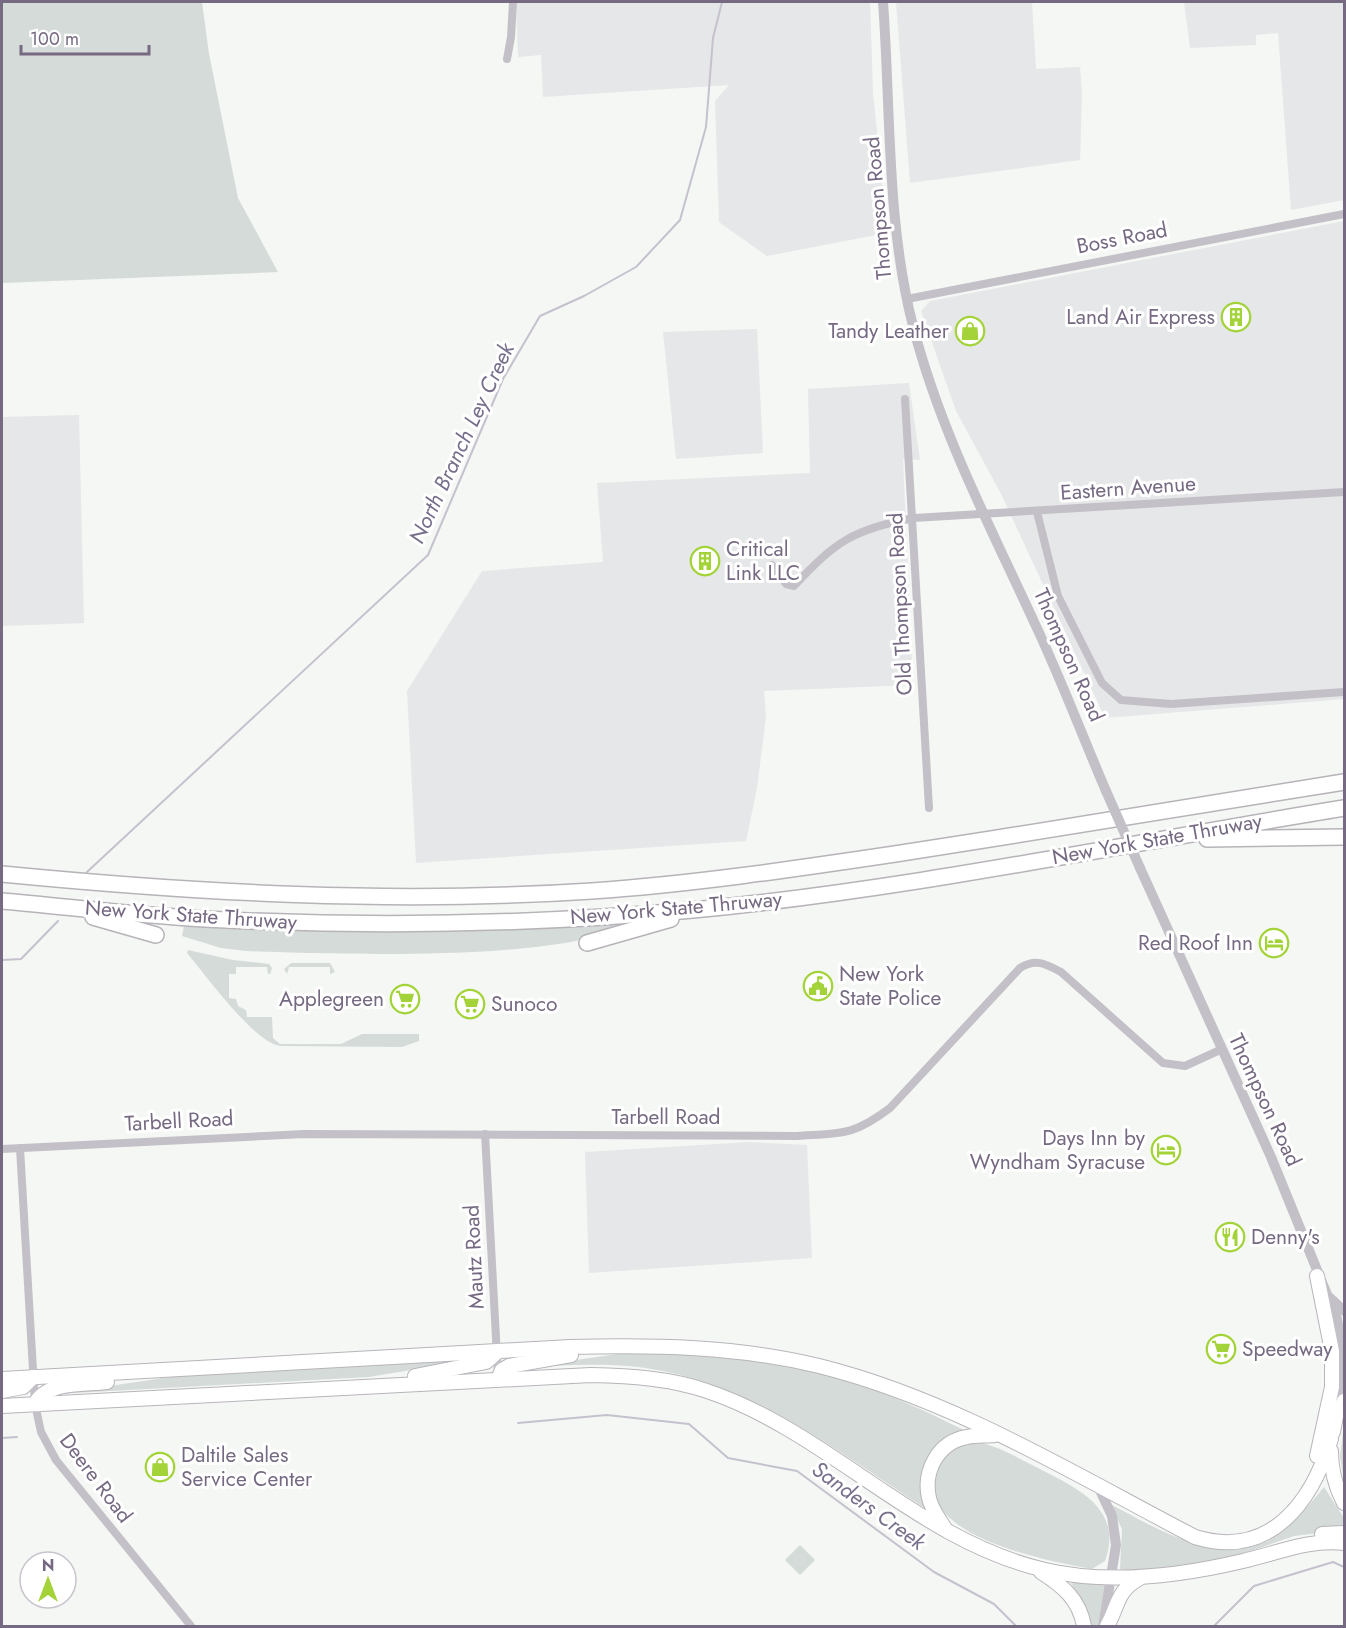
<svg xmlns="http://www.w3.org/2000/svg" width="1346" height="1628" viewBox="0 0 1346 1628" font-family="Jost,sans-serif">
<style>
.built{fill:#e6e7e8}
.green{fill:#d4dbd9}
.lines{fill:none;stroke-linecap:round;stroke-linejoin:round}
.stream{stroke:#c5c1cd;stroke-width:2}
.primary-casing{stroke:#b8b4bb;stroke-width:16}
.motorway-casing{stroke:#b7b3b9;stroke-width:18}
.minor{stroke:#c4c0c7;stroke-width:8}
.tertiary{stroke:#c4c0c7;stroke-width:10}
.primary{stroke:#fff;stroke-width:14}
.motorway{stroke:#fff;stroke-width:15}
.tertiary-bridge{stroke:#c4c0c7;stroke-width:10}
.labels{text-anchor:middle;stroke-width:6;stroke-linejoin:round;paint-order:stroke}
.street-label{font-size:21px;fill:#766982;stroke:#fff}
.poi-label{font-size:21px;fill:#766982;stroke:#fff;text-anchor:start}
.water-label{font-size:22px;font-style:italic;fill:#786f8c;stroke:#fff}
</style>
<rect width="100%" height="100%" fill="#f4f7f4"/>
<g class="built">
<polygon points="516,2 870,2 873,92 887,233 767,256 719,222 715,101 729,85 543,97 541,55 518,57"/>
<polygon points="896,2 1032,2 1036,69 1080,67 1082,95 1080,160 910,183"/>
<polygon points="1184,2 1344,2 1344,200 1291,210 1278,33 1256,35 1256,45 1190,48"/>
<polygon points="1344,221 1344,699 1105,718 1001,494 956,411 921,311 930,301"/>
<polygon points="757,329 763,453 676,459 663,332"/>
<polygon points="909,383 920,460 903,459 913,685 764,691 766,717 757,788 746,841 416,863 407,691 482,571 603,562 597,483 810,473 808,389"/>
<polygon points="79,415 84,623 2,626 2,417"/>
<polygon points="749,1142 807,1145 812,1258 589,1273 585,1152"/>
</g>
<g class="green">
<polygon points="2,2 202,2 209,54 238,198 278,272 2,283"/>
<path d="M626,922C579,963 316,954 246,951L221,948L182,936L184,926C332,933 478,934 626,922Z"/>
<path d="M188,950L233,960L269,964L272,968L270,974H268L267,967H236V974H229V998L236,999L238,1006L246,1010L247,1017H272L273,1038L280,1044H341L362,1034H419V1041L402,1047L281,1046C256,1045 205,974 187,953Z"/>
<polygon points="291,963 330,963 335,972 330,974 330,967 289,967 287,974 284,969"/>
<path d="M640,1351C709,1355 778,1361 845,1380C886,1392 925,1411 964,1430C920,1446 925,1471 928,1510C834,1450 743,1375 627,1366C591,1363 554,1366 518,1368Z"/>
<polygon points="476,1359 369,1377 55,1394 198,1373"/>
<polygon points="1344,1424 1344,1481 1340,1456"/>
<path d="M970,1442C993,1442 1013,1456 1034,1466C1072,1486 1125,1506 1105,1561L1092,1569C1051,1562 924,1538 934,1479C938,1457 950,1450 970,1442Z"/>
<path d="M1324,1487L1344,1518V1530L1294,1536L1248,1552L1196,1565L1148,1570L1120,1569L1122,1529L1110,1504C1163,1532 1235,1577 1290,1525C1302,1514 1313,1500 1324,1487Z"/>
<polygon points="800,1545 815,1560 800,1575 785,1560"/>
<polygon points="1071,1583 1105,1583 1098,1626 1088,1626 1083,1605"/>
</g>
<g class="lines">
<g class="stream">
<polyline points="87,872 428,555 503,379 540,316 584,296 636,267 680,220 706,127 713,38 722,2"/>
<polyline points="2,960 21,959 58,921"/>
<polyline points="518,1423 607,1415 689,1424 728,1458 797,1471 934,1572 994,1604 1016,1626"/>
<polyline points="2,1438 17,1437"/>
<polyline points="1214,1626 1254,1586 1333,1562 1344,1567"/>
</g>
<g class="primary-casing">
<g id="primary">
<polyline points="1317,1276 1332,1351 1332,1387 1317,1456"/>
<polyline points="415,1376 486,1362 497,1352"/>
<path d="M2,1379L570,1347C654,1345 737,1346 819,1366C952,1399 1074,1474 1195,1537C1270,1560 1312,1502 1331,1439"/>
<polyline points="498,1379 502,1370 509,1366 571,1355"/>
<polyline points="2,1391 23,1387 33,1377"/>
<path d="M35,1404C47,1381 83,1385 107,1382"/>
<path d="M2,1406L591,1375C630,1376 669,1378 707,1391C829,1432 918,1541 1045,1570C1110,1585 1180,1576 1243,1561C1278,1553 1308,1539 1344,1543"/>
<polyline points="1333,1432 1336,1416 1344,1401"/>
<path d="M1331,1451C1331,1470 1335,1486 1344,1503"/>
<path d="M944,1527C939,1519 931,1508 929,1498C923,1471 938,1442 967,1437C976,1435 986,1436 995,1435"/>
<polyline points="1322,1534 1344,1533"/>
<path d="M1041,1572C1063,1586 1079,1599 1084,1626"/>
<path d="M1107,1626C1119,1605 1116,1591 1140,1578"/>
</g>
</g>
<g class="motorway-casing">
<g id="motorway">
<polyline points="1207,839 1344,837"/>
<path d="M2,874C198,893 394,904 592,891C693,884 794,869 895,854C1045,831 1195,806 1344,782"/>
<path d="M2,901C69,907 137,915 205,919C367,927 531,925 693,910C912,889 1128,843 1344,808"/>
<polyline points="93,917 156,935"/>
<polyline points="587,943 671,919"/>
</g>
</g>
<g class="minor">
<polyline points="507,59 511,37 513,2"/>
<polyline points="907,299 1344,214"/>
<polyline points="905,399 929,808"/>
<polyline points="1037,512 1058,596 1102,683 1121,700 1171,704 1344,692"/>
<path d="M772,565L786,584L794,586C835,542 853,529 914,518L1344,492"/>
<polyline points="485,1134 498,1375"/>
<polyline points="20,1148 35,1404 41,1432 56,1460 191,1626"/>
<path d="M2,1149L304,1134L797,1136C842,1133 853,1136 890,1108L1020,968C1036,958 1046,964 1061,972L1163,1063L1185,1066L1220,1050"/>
</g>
<g class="tertiary">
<path d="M883,2C891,109 886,221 913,326C940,431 990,526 1035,624C1061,679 1082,735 1106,791"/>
<polyline points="1140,868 1271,1157 1337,1319 1343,1355 1337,1410"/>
<polyline points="1330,1298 1344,1311"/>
<polyline points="1098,1486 1112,1516 1116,1545 1103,1626"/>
</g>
<use href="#primary" class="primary"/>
<use href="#motorway" class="motorway"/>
<polyline class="tertiary-bridge" points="1106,791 1140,868"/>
</g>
<defs>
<g id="building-ring" transform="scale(1.5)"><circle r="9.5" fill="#fff" stroke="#a3d338" stroke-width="1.5"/><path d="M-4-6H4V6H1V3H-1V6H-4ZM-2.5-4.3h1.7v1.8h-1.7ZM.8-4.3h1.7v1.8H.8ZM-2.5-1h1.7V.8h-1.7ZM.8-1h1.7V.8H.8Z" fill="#a3d338"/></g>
<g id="shop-ring" transform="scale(1.5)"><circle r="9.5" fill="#fff" stroke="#a3d338" stroke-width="1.5"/><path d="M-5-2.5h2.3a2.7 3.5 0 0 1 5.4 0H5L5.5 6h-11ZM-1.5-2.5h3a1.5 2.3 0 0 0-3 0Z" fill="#a3d338"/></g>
<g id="hotel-ring" transform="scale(1.5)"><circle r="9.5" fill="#fff" stroke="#a3d338" stroke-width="1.5"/><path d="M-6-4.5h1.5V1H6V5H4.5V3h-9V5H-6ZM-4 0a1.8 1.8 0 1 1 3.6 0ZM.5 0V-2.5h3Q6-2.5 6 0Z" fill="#a3d338"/></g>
<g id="civic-ring" transform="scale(1.5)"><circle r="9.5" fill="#fff" stroke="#a3d338" stroke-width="1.5"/><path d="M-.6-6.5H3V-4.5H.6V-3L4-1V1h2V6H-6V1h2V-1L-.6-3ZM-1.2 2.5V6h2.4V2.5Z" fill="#a3d338"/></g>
<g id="supermarket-ring" transform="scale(1.5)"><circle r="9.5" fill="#fff" stroke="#a3d338" stroke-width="1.5"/><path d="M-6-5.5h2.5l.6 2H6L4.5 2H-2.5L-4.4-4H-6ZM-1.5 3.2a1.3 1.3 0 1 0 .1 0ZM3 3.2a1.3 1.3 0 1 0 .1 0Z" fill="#a3d338"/></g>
<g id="restaurant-ring" transform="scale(1.5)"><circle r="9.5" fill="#fff" stroke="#a3d338" stroke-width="1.5"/><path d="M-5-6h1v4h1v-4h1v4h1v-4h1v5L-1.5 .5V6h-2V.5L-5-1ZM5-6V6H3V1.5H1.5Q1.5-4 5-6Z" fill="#a3d338"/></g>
</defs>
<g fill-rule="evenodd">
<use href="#building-ring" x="1236" y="317"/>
<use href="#shop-ring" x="970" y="331"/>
<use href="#building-ring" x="705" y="561"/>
<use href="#hotel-ring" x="1274" y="943"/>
<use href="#civic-ring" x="818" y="986"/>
<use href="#supermarket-ring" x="405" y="999"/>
<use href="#supermarket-ring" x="470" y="1004"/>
<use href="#hotel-ring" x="1166" y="1150"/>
<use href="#restaurant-ring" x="1230" y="1237"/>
<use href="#supermarket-ring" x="1221" y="1349"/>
<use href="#shop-ring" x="160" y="1467"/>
</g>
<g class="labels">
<g class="street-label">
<text transform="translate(878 208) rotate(-95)" y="7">Thompson Road</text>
<text transform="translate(1122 238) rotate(-11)" y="7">Boss Road</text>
<text transform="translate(1128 488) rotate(-4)" y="7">Eastern Avenue</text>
<text transform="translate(900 604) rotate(-93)" y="7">Old Thompson Road</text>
<text transform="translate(1069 655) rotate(66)" y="7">Thompson Road</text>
<text transform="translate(1157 839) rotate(-10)" y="7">New York State Thruway</text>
<text transform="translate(676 908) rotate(-5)" y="7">New York State Thruway</text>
<text transform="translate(191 915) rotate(4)" y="7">New York State Thruway</text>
<text transform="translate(1265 1100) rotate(65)" y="7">Thompson Road</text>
<text x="666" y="1124">Tarbell Road</text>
<text transform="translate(179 1121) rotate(-3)" y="7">Tarbell Road</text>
<text transform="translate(474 1257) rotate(-93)" y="7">Mautz Road</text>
<text transform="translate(96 1478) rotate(53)" y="7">Deere Road</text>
</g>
<g class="poi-label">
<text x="1215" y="324" text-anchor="end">Land Air Express</text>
<text x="949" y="338" text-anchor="end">Tandy Leather</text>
<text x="726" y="556">Critical<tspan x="726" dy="24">Link LLC</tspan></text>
<text x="1253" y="950" text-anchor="end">Red Roof Inn</text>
<text x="839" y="981">New York<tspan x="839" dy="24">State Police</tspan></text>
<text x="384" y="1006" text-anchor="end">Applegreen</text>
<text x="491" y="1011">Sunoco</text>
<text x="1145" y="1145" text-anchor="end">Days Inn by<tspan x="1145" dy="24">Wyndham Syracuse</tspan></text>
<text x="1251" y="1244">Denny's</text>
<text x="1242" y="1356">Speedway</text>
<text x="181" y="1462">Daltile Sales<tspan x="181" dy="24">Service Center</tspan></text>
</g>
<g class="water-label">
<text transform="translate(461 443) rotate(-65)" y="8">North Branch Ley Creek</text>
<text transform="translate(869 1505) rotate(36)" y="8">Sanders Creek</text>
</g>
</g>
<rect width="1346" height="1628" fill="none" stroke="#766982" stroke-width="6"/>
<g transform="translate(48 1580)"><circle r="28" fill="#ffffff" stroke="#c8c3cd" stroke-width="1.5"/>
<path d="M0-4.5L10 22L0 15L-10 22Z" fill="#a3d338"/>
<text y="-9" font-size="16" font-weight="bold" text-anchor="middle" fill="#766982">N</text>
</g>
<path d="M21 45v9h128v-9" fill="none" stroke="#766982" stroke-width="3"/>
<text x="30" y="45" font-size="18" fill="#766982" stroke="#ffffff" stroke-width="4.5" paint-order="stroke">100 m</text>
</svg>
